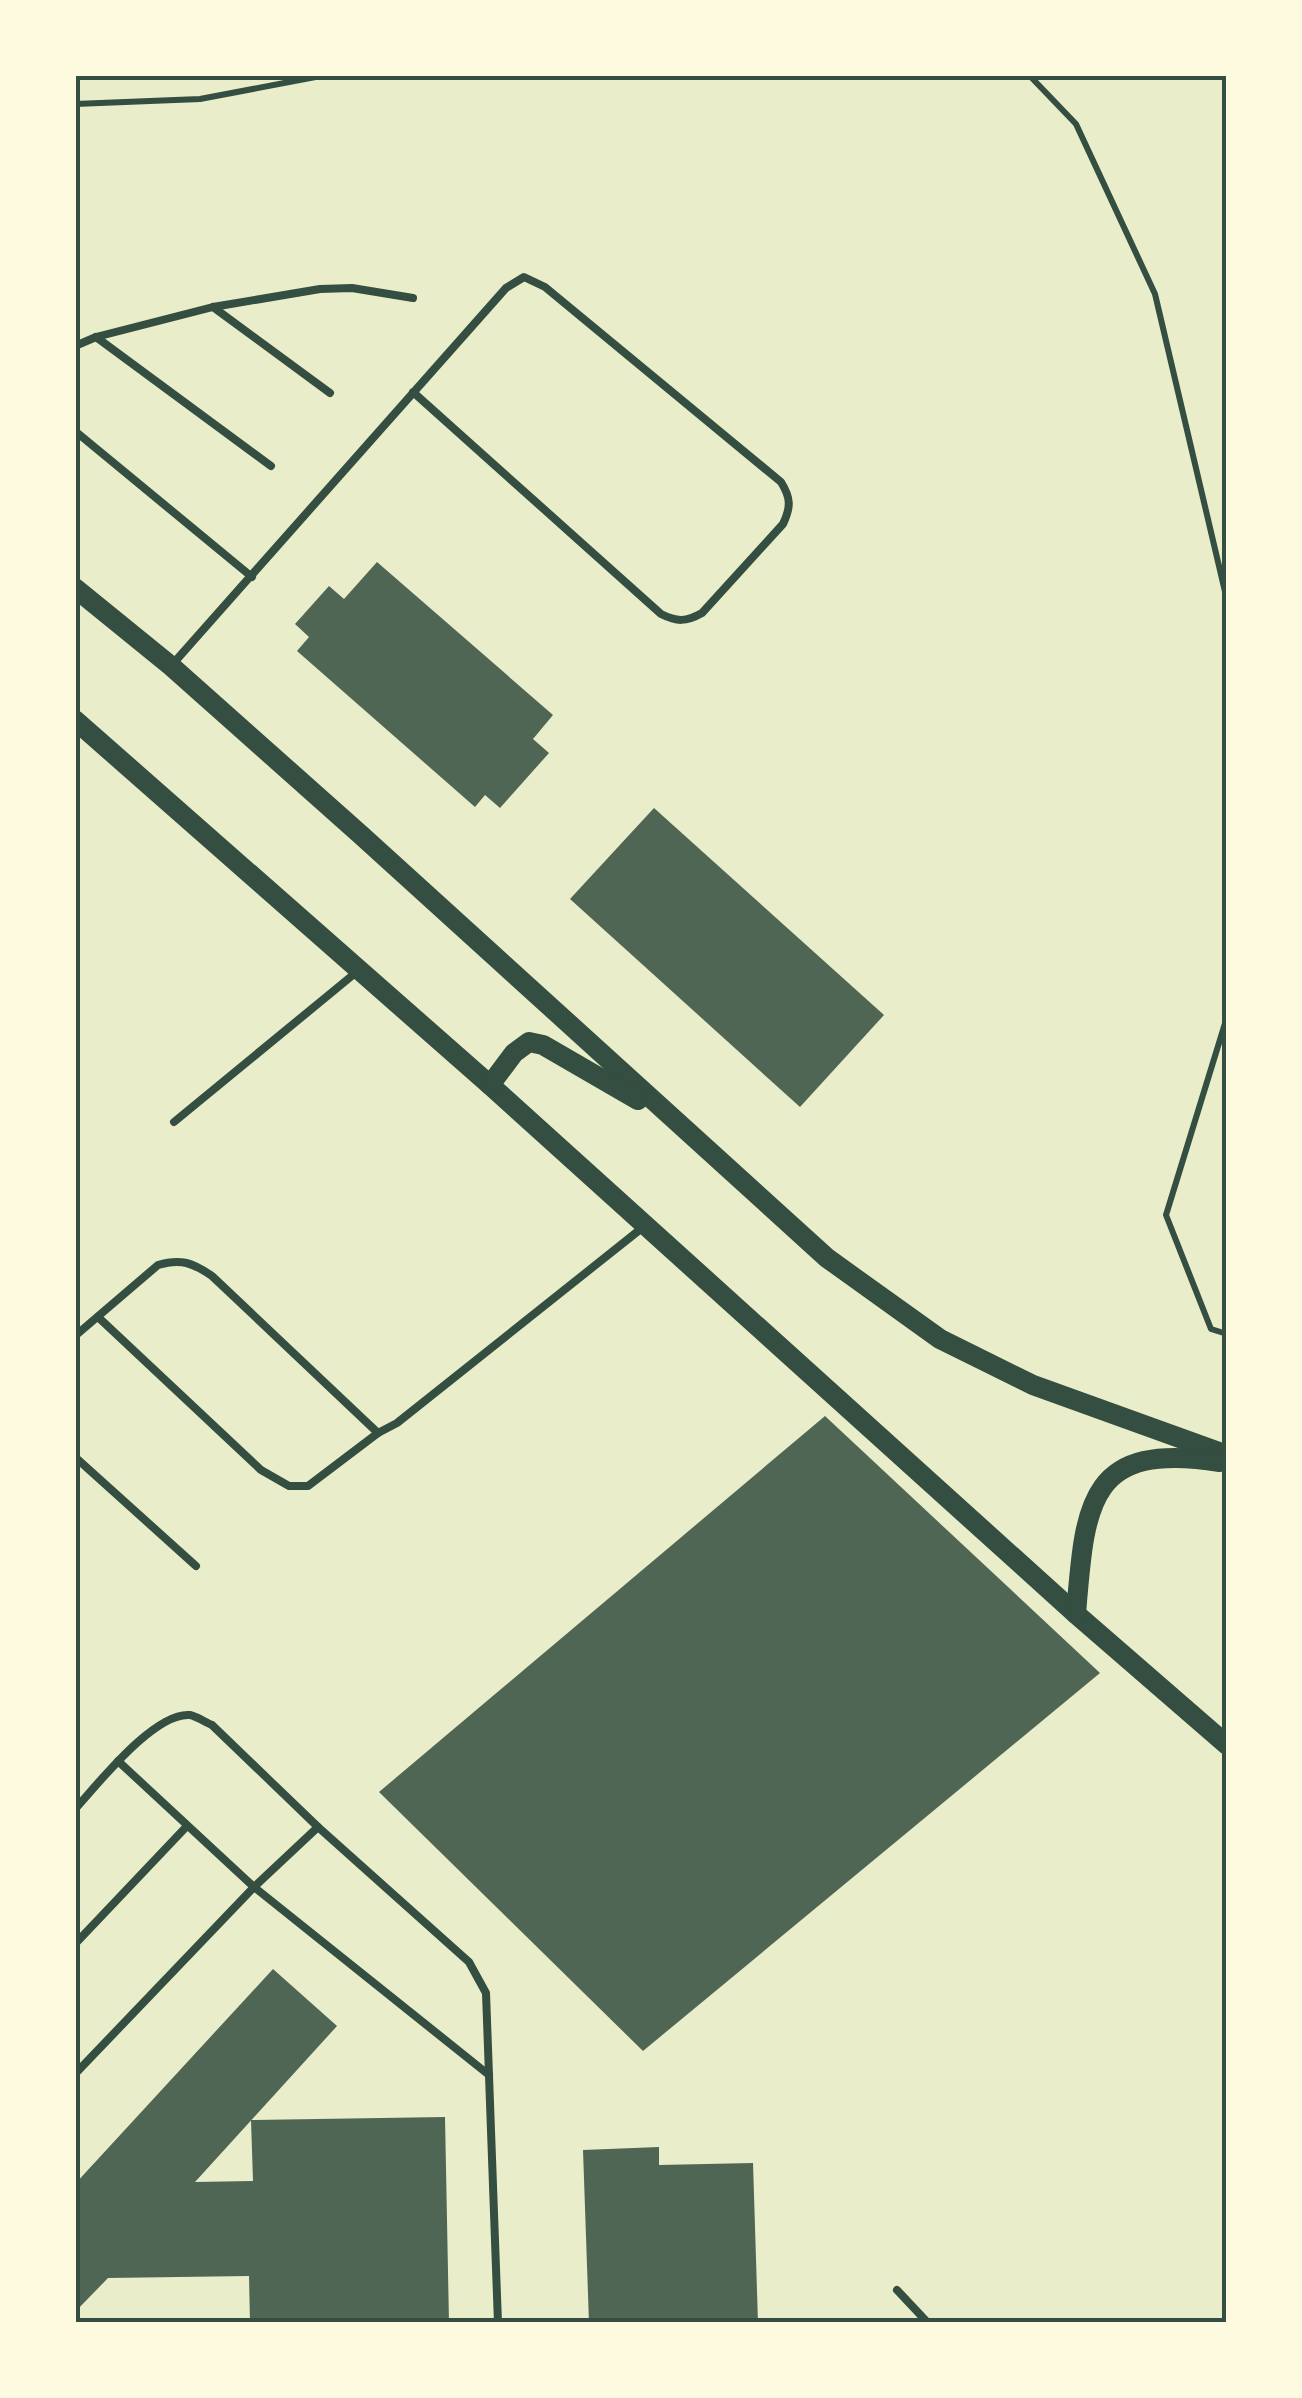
<svg xmlns="http://www.w3.org/2000/svg" width="1302" height="2398" viewBox="0 0 1302 2398" font-family="'Asap Condensed',sans-serif">
<style>
.building{fill:#4f6655}
.lines{fill:none;stroke-linecap:round;stroke-linejoin:round}
.path{stroke:#344e41;stroke-width:6}
.service{stroke:#344e41;stroke-width:8}
.secondary{stroke:#344e41;stroke-width:20}
.neatline{fill:none;stroke:#344e41;stroke-width:4}
</style>
<rect width="100%" height="100%" fill="#e9edc9"/>
<g class="building">
<polygon points="377,562 553,715 533,739 549,753 500,808 485,795 475,807 297,651 309,637 295,624 329,586 344,599"/>
<polygon points="654,808 884,1015 800,1107 570,899"/>
<polygon points="825,1416 1100,1673 643,2051 379,1792"/>
<polygon points="273,1969 337,2026 195,2182 253,2181 251,2120 445,2117 449,2323 250,2323 249,2276 108,2278 75,2312 75,2184"/>
<polygon points="659,2147 659,2165 753,2163 758,2323 589,2323 583,2150"/>
</g>
<g class="lines">
<g class="path">
<polyline points="1029,75 1076,124 1155,294 1227,600"/>
<polyline points="75,104 200,99 326,75"/>
<polyline points="1227,1017 1166,1215 1211,1329 1227,1334"/>
</g>
<g class="service">
<polyline points="213,307 330,393"/>
<polyline points="96,337 271,466"/>
<polyline points="75,346 96,337 213,307 320,289 352,288 413,298"/>
<polyline points="75,431 252,577"/>
<path d="M171,666L506,288L524,277L545,287L781,482C791,498 791,507 783,524L702,613C686,622 677,622 661,614L413,392"/>
<polyline points="174,1122 359,970"/>
<polyline points="98,1317 261,1470 289,1486 308,1486 378,1433"/>
<path d="M75,1336L158,1265C181,1258 193,1263 212,1276L378,1433L397,1423L642,1228"/>
<polyline points="75,1457 196,1566"/>
<polyline points="118,1761 254,1887 489,2075"/>
<path d="M75,1809C98,1784 154,1712 190,1715C196,1716 205,1722 212,1725L318,1827L469,1962L486,1993L498,2323"/>
<polyline points="75,1944 187,1826"/>
<polyline points="75,2074 254,1887 318,1827"/>
<polyline points="897,2290 928,2323"/>
</g>
<g class="secondary">
<polyline points="75,588 171,666 361,835 827,1258 940,1339 1033,1385 1227,1455"/>
<polyline points="75,720 490,1085 1076,1614 1227,1745"/>
<polyline points="490,1085 514,1053 529,1042 543,1045 638,1100"/>
<path d="M1076,1614C1085,1503 1088,1441 1220,1462"/>
</g>
</g>
<rect width="1302" height="2398" fill="none" stroke="#fefae0" stroke-width="155"/>
<rect x="78" y="78" width="1146" height="2242" class="neatline"/>
</svg>
